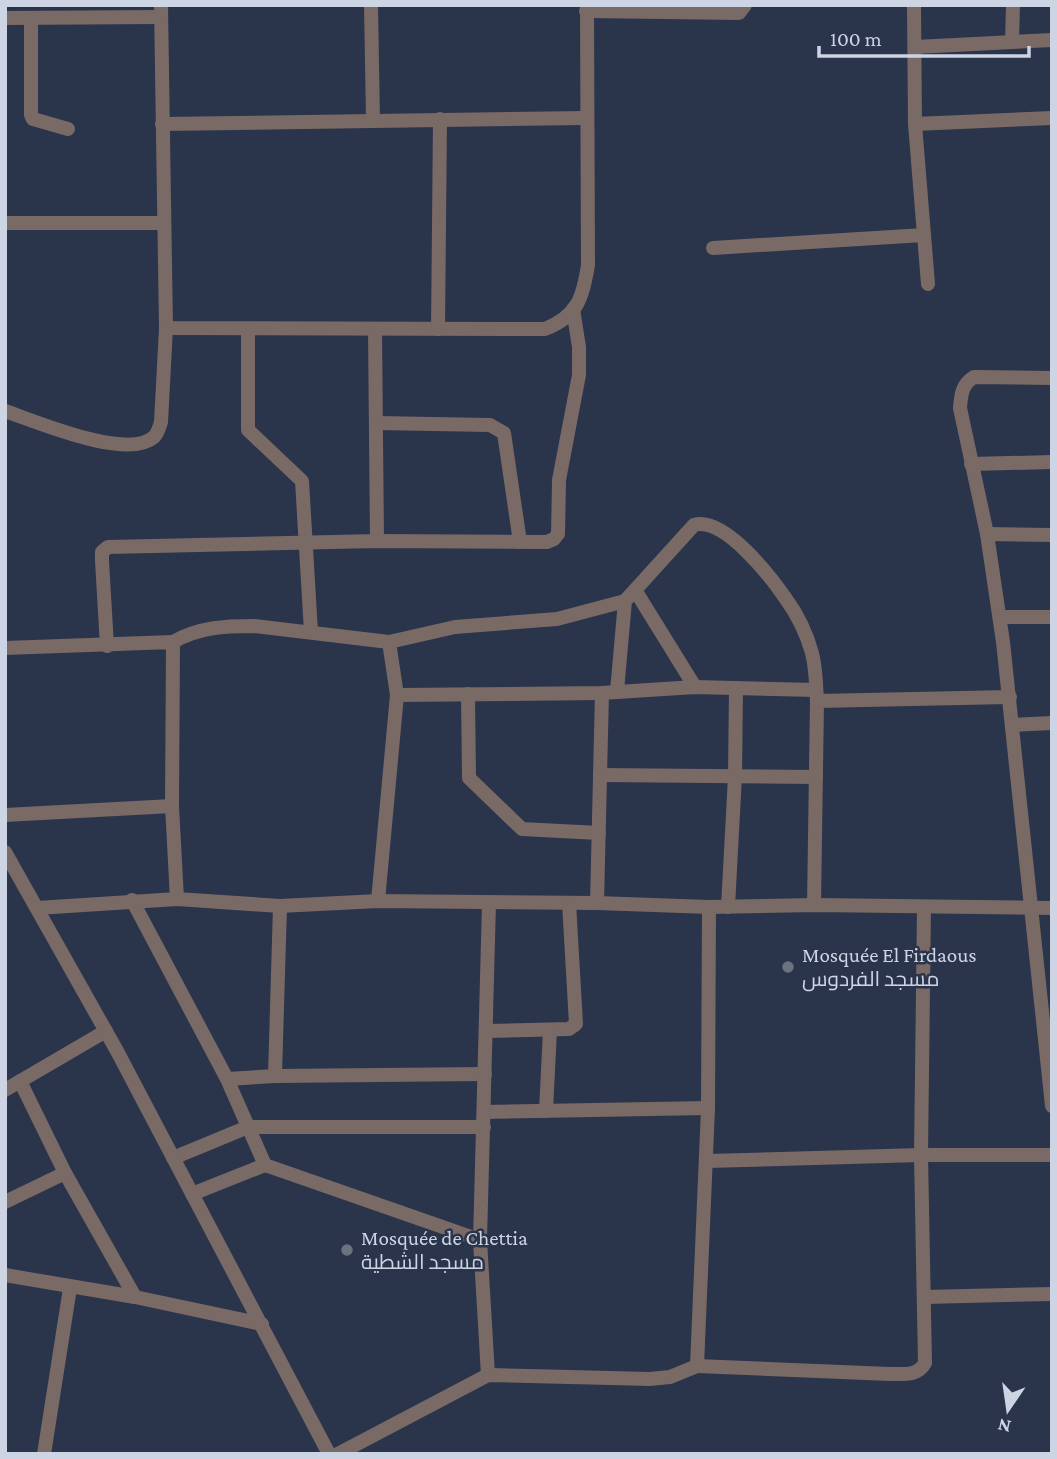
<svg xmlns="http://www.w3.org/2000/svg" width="1057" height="1459" viewBox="0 0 1057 1459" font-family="'Crimson Pro',Cairo,serif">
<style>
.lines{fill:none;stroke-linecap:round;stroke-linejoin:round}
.minor{stroke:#796a65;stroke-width:14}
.tertiary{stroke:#796a65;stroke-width:14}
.worship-dot{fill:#6b7280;stroke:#2a344b;stroke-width:2.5}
.labels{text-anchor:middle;stroke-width:5;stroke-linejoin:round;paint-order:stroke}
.poi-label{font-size:21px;fill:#cdd4e3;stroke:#2a344b;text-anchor:start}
</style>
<rect width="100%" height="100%" fill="#2a344b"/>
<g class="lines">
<g class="minor">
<path d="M161,5L166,328L545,329C578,316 583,297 588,265L587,5"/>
<polyline points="371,5 373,120"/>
<polyline points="914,5 915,124 1052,118"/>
<polyline points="586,11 739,13 745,5"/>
<polyline points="5,18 161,17"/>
<polyline points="31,18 31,115 33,119 68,129"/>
<polyline points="1012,42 1013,5"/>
<polyline points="915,47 1052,40"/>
<polyline points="162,124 586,118"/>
<polyline points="915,124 928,284"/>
<polyline points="5,223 164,223"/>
<polyline points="713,248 924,235"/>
<polyline points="248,329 248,430 302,481 311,632"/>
<polyline points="375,329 377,541"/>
<polyline points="438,329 440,119"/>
<path d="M1052,378L974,377C962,384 961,395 960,408L987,534L1003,642L1052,1106"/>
<path d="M5,411C35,421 127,461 154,437C158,433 159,428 161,422L166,328"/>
<polyline points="376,423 490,425 504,433 520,542"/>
<polyline points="971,464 1052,462"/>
<polyline points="987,534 1052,535"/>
<polyline points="635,590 695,687"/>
<polyline points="1000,617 1052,617"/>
<path d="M173,642C199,627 225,626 254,626L389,642L397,695"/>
<polyline points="389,642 455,627 557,619 625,601"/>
<polyline points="107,646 102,561 102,552 108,547 377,541 547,542 554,539 558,534 559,480 579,375 579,347 573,309"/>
<polyline points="5,648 173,642 172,806 177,899"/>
<path d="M617,691L625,601L694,525C724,516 771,577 786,599C797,614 807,635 812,653C816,668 816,685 817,701"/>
<polyline points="468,694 469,778 522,829 599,833"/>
<polyline points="1013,725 1052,723"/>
<polyline points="600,775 816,777"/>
<polyline points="5,815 172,806"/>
<polyline points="132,900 227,1079 265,1165 480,1240"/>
<polyline points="378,901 397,695 602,693 695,687 816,690"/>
<polyline points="597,903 602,693"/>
<polyline points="814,905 817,701 1010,697"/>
<polyline points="728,907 735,776 736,688"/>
<polyline points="37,908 177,899 280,906 378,901 597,903 709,907 814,905 1052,908"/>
<polyline points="486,1031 569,1029 576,1024 569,903"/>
<polyline points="275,1076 280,906"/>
<polyline points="227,1079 275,1076 485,1074"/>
<polyline points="20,1081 65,1173 135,1297"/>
<polyline points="5,1090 106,1031"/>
<polyline points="546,1111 550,1030"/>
<polyline points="484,1112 708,1108"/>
<polyline points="173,1158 248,1127 484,1127"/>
<polyline points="706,1161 921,1155 1052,1155"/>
<polyline points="192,1194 265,1165"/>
<polyline points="5,1202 65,1173"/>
<polyline points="5,1275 135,1297 262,1324"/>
<polyline points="924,1297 1052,1294"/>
<path d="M697,1366L890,1374C904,1374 918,1376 925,1363L921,1155L924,907"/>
<polyline points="488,1375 480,1240 489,903"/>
<polyline points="44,1454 70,1288"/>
<polyline points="338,1454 488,1375 650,1379 670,1377 697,1366 708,1108 709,907"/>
</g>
<polyline class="tertiary" points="5,852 117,1051 329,1454"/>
</g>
<g class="worship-dot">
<circle cx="788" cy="967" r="7"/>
<circle cx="347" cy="1250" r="7"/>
</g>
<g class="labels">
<g class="poi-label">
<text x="802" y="962">Mosquée El Firdaous<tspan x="802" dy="24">مسجد الفردوس</tspan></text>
<text x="361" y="1245">Mosquée de Chettia<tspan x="361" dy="24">مسجد الشطية</tspan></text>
</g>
</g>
<rect width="1057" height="1459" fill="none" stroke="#cdd4e3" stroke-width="14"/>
<g transform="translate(1008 1410) rotate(193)" stroke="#2a344b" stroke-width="5" paint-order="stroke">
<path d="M0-5L12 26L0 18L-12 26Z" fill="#cdd4e3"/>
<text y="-10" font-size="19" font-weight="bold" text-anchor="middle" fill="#cdd4e3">N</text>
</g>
<path d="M819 46v10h210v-10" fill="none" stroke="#cdd4e3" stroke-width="3.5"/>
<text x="830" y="46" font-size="21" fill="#cdd4e3" stroke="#2a344b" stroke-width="5" paint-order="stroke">100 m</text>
</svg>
